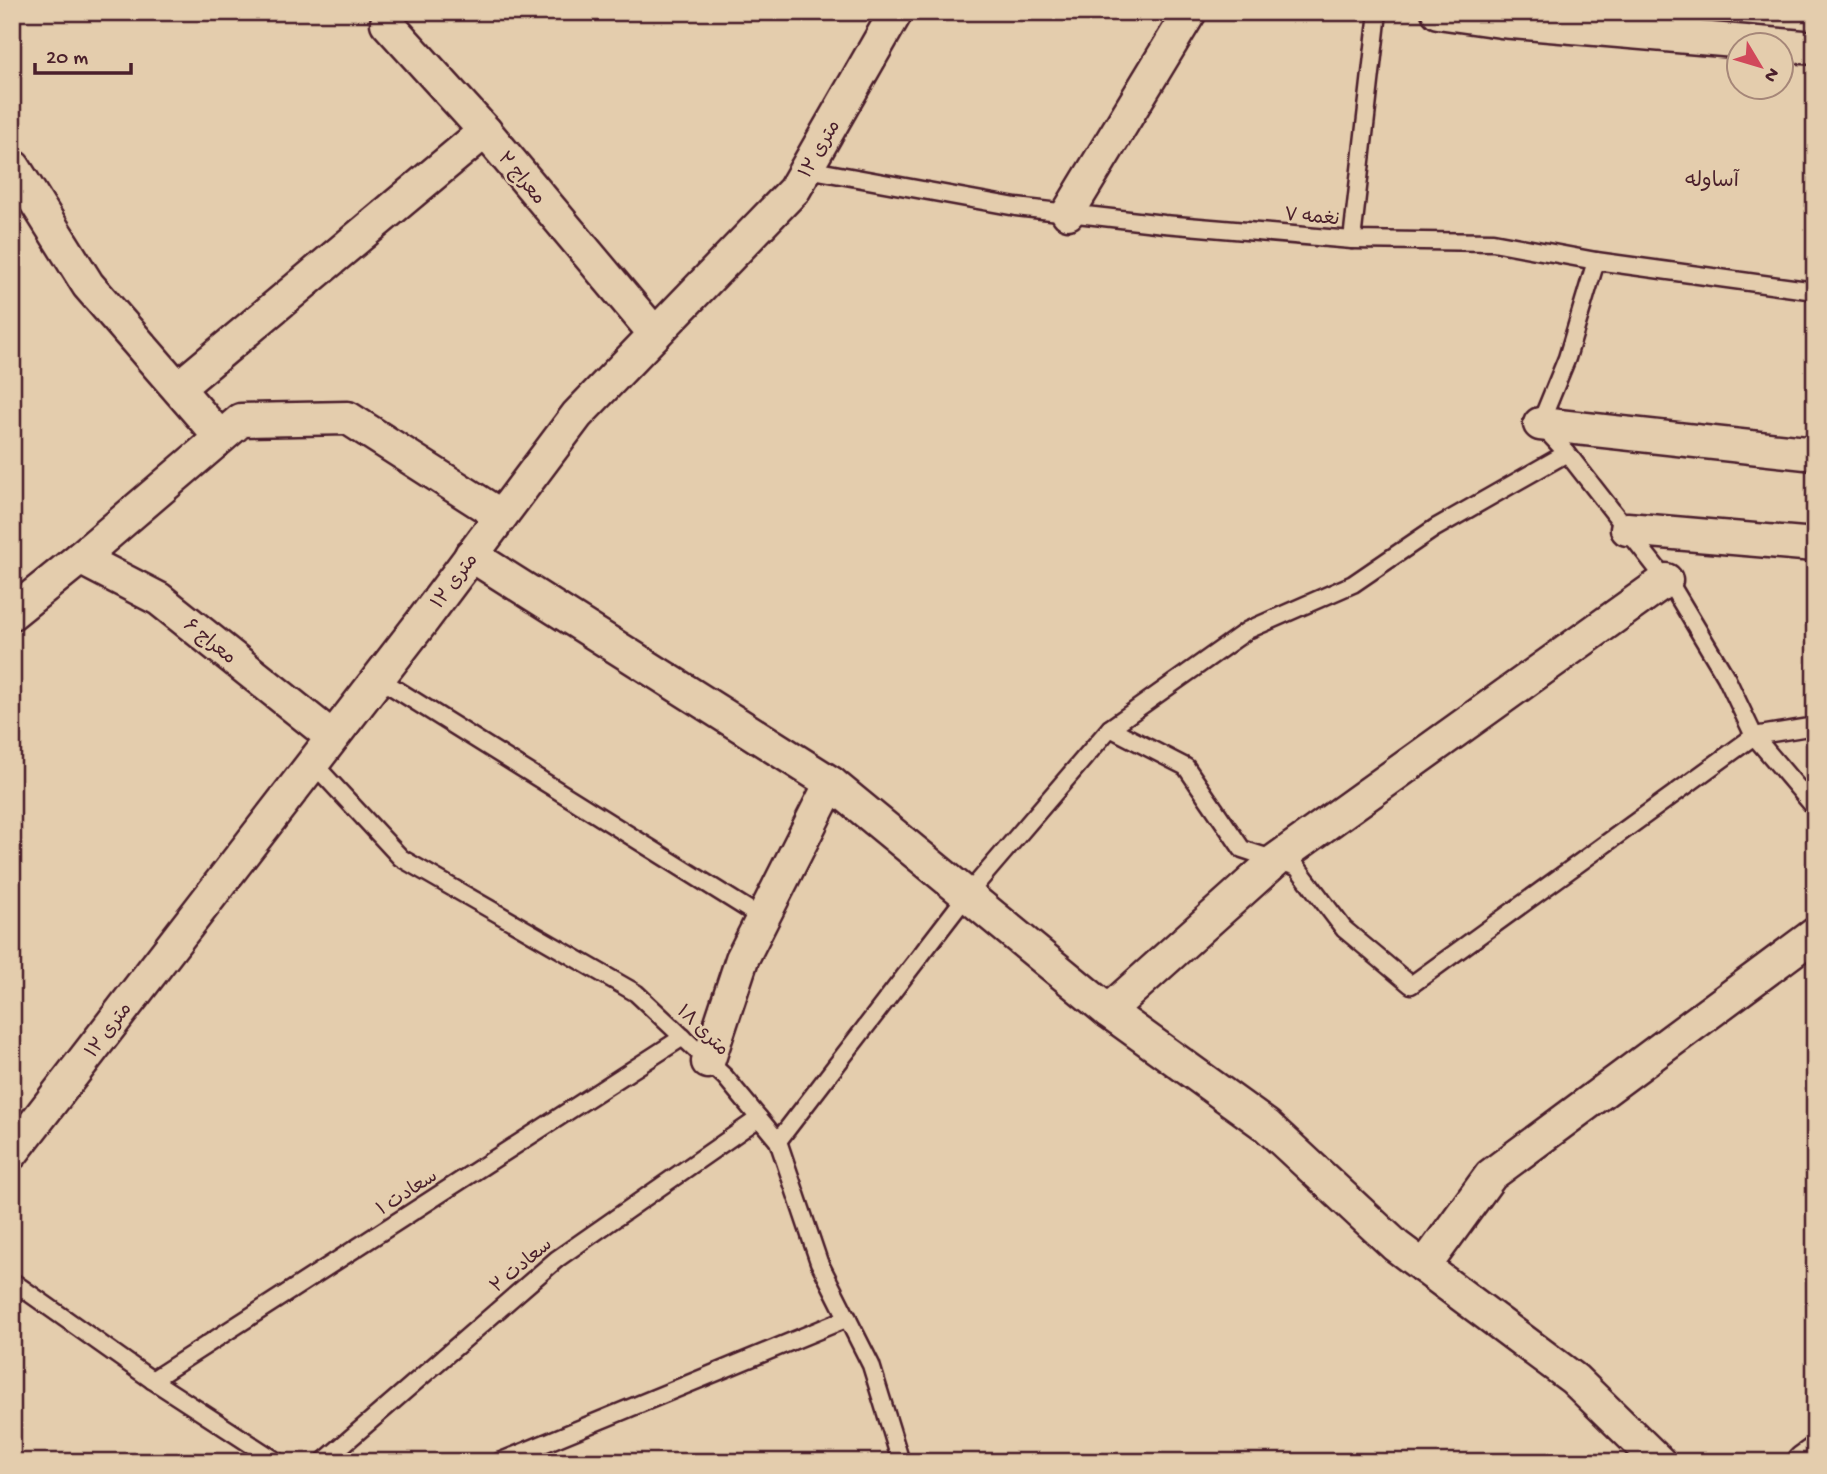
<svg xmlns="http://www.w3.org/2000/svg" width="1827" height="1474" viewBox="0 0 1827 1474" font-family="'Gochi Hand','Playpen Sans Arabic',sans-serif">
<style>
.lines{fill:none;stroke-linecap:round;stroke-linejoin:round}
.service-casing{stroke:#4a1f2b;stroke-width:21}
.minor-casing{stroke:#4a1f2b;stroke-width:37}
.service{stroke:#e4cdad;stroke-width:16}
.minor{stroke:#e4cdad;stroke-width:32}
.labels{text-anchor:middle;stroke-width:5;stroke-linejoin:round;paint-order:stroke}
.street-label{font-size:19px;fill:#4a1f2b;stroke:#e4cdad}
.neighbourhood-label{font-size:21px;fill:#4a1f2b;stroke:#e4cdad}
</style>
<rect width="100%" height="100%" fill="#e4cdad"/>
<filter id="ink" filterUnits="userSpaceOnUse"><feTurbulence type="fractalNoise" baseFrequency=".0143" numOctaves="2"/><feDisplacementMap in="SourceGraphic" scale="14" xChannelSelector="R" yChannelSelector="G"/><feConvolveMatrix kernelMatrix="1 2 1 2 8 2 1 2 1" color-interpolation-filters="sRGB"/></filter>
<g filter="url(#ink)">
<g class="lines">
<g class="service-casing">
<g id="service">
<polyline points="807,169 1016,207 1164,224 1352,240 1493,242 1596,261 1815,291"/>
<polyline points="1352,240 1378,12"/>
<polyline points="1596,261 1567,358 1540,424 1567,453 1674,590 1726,677 1754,736 1815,726"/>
<polyline points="378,678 762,918"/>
<polyline points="1110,728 1186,767 1242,849 1297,867 1344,929 1411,985 1754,736 1815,808"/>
<polyline points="312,762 401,858 636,993 725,1077 778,1141 819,1262 871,1365 901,1462"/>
<polyline points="778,1141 967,895 1110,728 1248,630 1353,584 1435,528 1567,453"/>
<polyline points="12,1281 152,1380 278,1462"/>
<polyline points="152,1380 683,1037"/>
<polyline points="323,1462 557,1259 759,1118"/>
<polyline points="499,1462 848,1318"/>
</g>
</g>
<g class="minor-casing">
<g id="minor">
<polyline points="1438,12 1501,21 1815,48"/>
<polyline points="387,23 485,131 655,334"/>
<polyline points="14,167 88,285 220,437"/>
<polyline points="1068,213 1190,12"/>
<polyline points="178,388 485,131"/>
<polyline points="1540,424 1815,454"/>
<polyline points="1627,529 1815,545"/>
<polyline points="471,555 831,783 1108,1011 1267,1126 1396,1246 1574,1379 1659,1462"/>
<polyline points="80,558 159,599 332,737"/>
<polyline points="12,613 80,558 241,420 348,418 501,516"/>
<polyline points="1108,1011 1276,860 1666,580"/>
<polyline points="708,1062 742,959 831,783"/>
<polyline points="12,1153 421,623 577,415 794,190 896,12"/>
<polyline points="1424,1267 1491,1175 1815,934"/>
<polyline points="1804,1462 1815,1454"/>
</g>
</g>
<use href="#service" class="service"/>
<use href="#minor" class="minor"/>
</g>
</g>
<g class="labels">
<g class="street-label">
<text transform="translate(818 148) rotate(-60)" y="7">۱۲ متری</text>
<text transform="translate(523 177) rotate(50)" y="7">معراج ۲</text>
<text transform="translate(1312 215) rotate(5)" y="7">نغمه ۷</text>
<text transform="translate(453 580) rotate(-53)" y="7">۱۲ متری</text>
<text transform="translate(211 640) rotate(39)" y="7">معراج ۶</text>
<text transform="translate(107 1029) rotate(-53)" y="7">۱۲ متری</text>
<text transform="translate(704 1029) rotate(44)" y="7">۱۸ متری</text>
<text transform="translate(406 1191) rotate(-33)" y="7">سعادت ۱</text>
<text transform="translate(520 1264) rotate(-40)" y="7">سعادت ۲</text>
</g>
<g class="neighbourhood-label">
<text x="1712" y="186">آساوله</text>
</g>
</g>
<rect width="1827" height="1474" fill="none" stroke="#e4cdad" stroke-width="42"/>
<rect x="21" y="21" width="1785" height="1432" fill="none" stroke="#4a1f2b" stroke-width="2.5" filter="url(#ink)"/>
<g transform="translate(1760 66) rotate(128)"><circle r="33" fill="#e4cdad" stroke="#a68779" stroke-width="2"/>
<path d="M0-5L12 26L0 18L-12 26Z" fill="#d1495b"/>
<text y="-10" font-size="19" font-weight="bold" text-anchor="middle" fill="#4a1f2b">N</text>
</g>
<path d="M35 63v10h96v-10" fill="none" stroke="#4a1f2b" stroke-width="3.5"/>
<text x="46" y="63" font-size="21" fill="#4a1f2b" stroke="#e4cdad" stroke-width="5" paint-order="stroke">20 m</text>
</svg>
